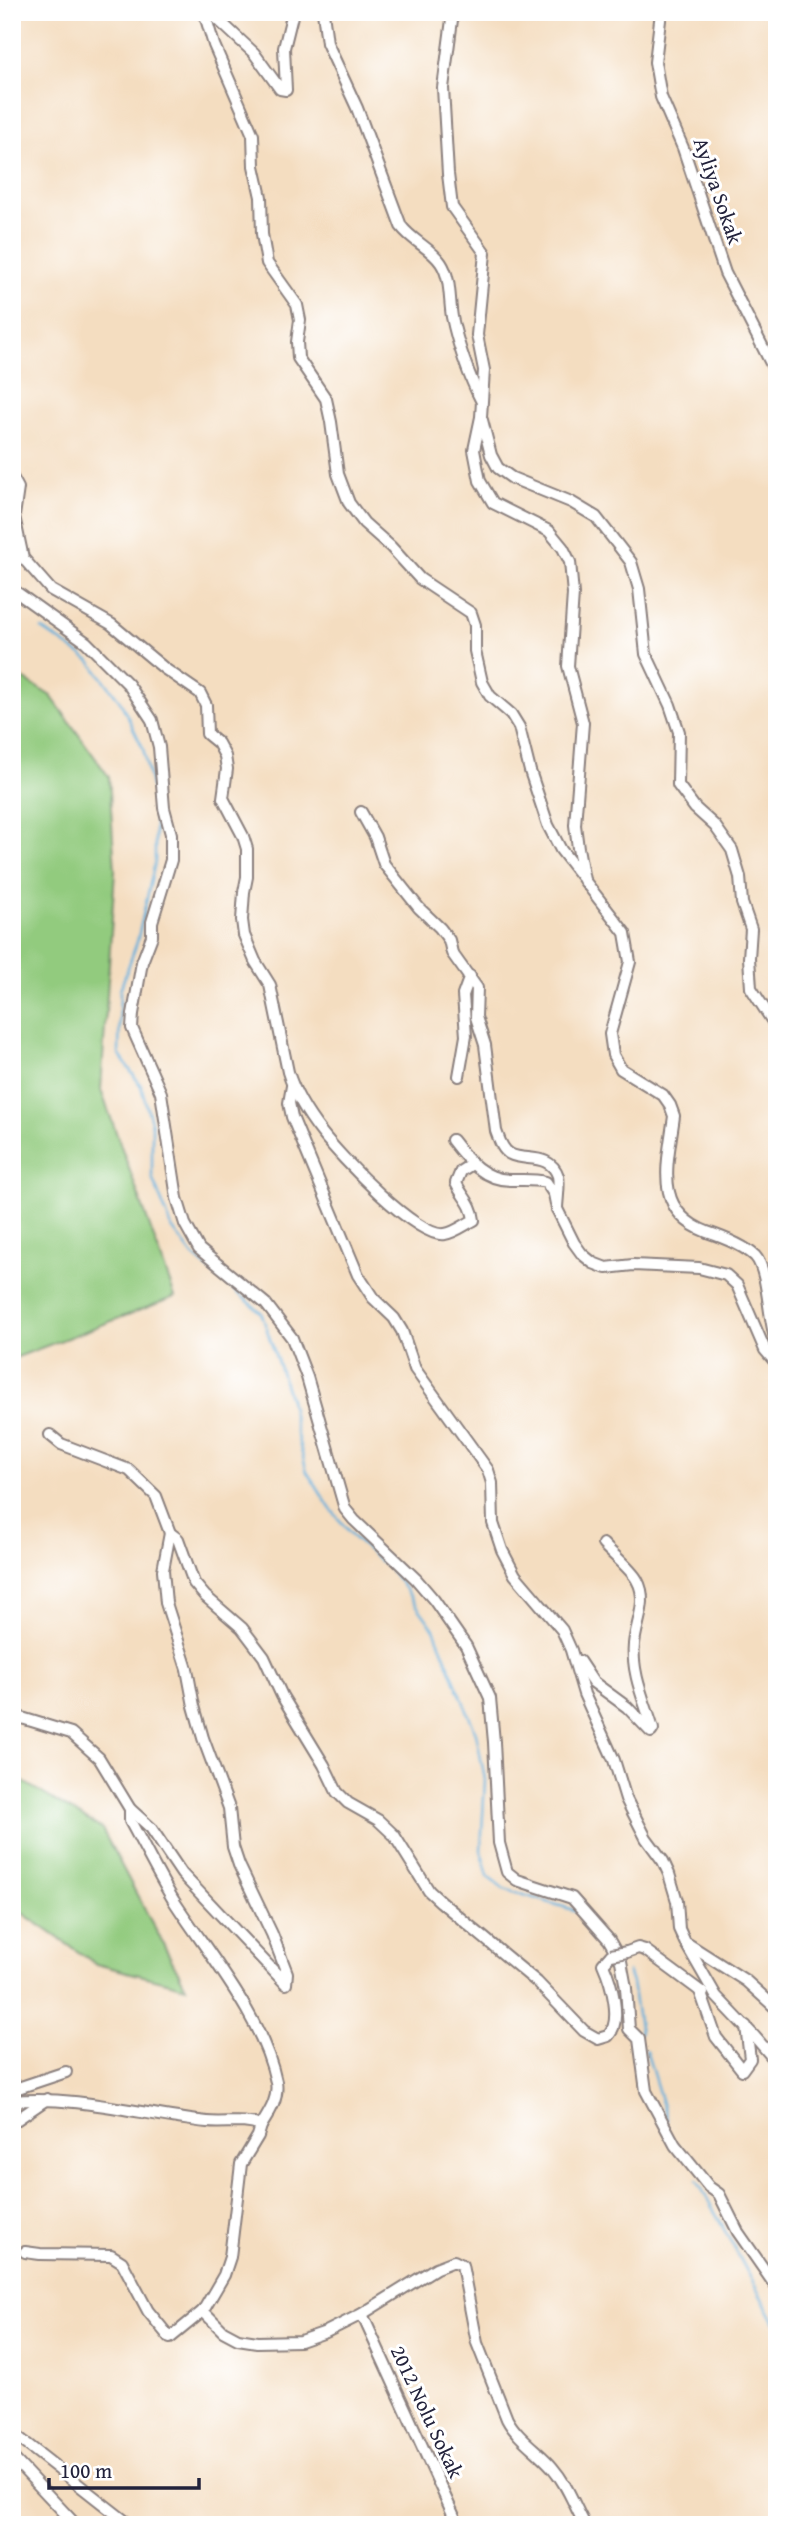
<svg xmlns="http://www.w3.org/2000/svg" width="789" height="2537" viewBox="0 0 789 2537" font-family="'Gentium Book Plus',serif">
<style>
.green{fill:#92cb7e;stroke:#5a765c;stroke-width:2}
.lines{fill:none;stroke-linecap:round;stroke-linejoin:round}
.stream{stroke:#61aeda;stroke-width:2.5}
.minor-casing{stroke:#8b807e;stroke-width:14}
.minor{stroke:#fff;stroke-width:10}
.minor-bridge-casing{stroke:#8b807e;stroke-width:14;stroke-linecap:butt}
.minor-bridge{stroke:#fff;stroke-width:10}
.labels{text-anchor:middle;stroke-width:6;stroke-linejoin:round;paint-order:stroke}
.street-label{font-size:21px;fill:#22223b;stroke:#fff}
</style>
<rect width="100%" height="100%" fill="#fff"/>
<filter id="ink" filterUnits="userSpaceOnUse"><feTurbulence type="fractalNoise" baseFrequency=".0143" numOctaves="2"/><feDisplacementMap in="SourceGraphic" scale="14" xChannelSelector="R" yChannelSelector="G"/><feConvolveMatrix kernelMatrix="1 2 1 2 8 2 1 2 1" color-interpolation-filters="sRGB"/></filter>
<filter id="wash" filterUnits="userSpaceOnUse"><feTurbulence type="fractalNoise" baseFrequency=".00686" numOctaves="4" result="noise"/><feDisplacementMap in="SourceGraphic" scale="28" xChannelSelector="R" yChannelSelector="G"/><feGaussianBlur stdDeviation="1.57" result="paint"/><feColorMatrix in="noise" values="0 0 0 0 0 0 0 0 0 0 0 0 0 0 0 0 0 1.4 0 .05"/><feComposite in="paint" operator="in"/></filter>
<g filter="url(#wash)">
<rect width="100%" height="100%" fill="#f4ddc0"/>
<g class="green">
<polygon points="12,672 51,696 109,777 115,870 101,1090 175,1297 12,1359"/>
<polygon points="12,1775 102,1829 186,1987 96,1964 12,1906"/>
</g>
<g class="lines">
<g class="stream">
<polyline points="42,629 90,661 120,701 143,748 155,804 155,862 137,942 120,990 119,1054 141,1086 152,1125 152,1177 172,1228 193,1256 261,1312 290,1399 296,1432 307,1472 330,1508 354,1538 391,1570 434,1629 476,1733 485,1780 481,1850 488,1876 504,1889 577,1911"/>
<polyline points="628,1972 632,1983 640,2033"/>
<polyline points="646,2050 667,2120"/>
<polyline points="697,2180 777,2326"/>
</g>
</g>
</g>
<g filter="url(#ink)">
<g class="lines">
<g class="minor-casing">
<g id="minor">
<polyline points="204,12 214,45 253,135 254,166 261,197 262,234 267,263 297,305 300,320 297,342 298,358 326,399 331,422 338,474 349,503 364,523 391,547 420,579 471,613 475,625 475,651 482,682 490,696 511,714 519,727 530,771 548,825 561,850 582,877"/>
<polyline points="210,12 254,53 280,89 286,90 284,48 293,12"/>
<path d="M323,12L327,43L357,108L401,226C412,241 431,248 441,263C451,278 449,299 452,317C457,342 469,377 481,400"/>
<path d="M453,12L443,88L448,174L452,207L485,253L477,335L484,370L481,417L474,450L480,481L493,503L549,531L563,548L570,562L573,594L568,666L583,723L575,825L578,848L584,880L625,933L630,962L610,1034L613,1055L621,1069L663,1095L670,1105L674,1116C668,1163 652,1211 707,1232C722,1237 743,1245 755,1256C769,1271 768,1322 777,1344"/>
<polyline points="661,12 655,62 661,97 683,148 725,273 777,375"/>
<polyline points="482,420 491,455 498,468 512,478 571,502 596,517 631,562 639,589 646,654 670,705 679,732 678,785 695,808 715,826 732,850 740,877 742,903 751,929 749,958 751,988 777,1028"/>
<path d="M12,477L18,488L14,516L23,558L51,590L111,624L165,669L200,693L206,705L207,734L218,743L225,756L227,769L223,798L243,836L247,849V877L244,892L242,920L244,935L255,961L270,985L288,1072C295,1095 308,1115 322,1133C340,1156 417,1239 445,1234C454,1233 466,1224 474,1220C472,1203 463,1198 456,1183L461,1171L472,1164"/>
<polyline points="12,589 86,642 128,684 152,720 159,747 164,808 171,834 171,860 152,922 152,936 142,962 133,1014 132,1028 161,1093 177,1198 185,1224 199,1249 266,1304 292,1338 307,1377 345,1509 354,1520 416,1579 434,1600 466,1646 490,1698 494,1742 499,1843 507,1872 517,1880 572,1898 609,1940 621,1961 626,1988 629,2029 639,2039 646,2091 675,2145 709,2187 719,2194 738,2232 777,2288"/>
<path d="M361,812L375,837L384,864L419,908L440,928L449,940L452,953L477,988L476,1017L485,1045L496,1131C499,1139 502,1150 510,1154C524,1162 550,1152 558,1176C560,1185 557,1200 557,1209"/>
<polyline points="459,1076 466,1036 463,995 470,976"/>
<polyline points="292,1086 289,1103 292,1117 358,1275 373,1298 394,1318 402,1331 415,1369 488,1470 492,1483 493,1523 502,1550 515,1575 562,1630 571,1650 584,1694 614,1760 626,1799 646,1838 663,1861 669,1874 677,1901 679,1929 685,1942 716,1996 755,2037 774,2059 777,2067"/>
<path d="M452,1140C467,1160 485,1181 512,1180C525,1180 534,1179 546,1182L554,1194L557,1209L574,1243L582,1254L593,1263L606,1268L633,1265L699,1268L726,1275L737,1285L765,1350L777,1364"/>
<path d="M50,1435L61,1444L129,1470L156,1496L170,1533L178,1539L194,1583L205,1596L242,1628L264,1657L282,1696L324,1765L337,1792L348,1803L378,1820L394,1835L429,1891L441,1902L537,1982L584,2031L598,2039L608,2036C623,2021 611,1982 603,1964L611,1955"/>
<path d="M579,1661L593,1682L627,1707L651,1732L653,1729C645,1702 631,1673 634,1644C636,1622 649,1601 637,1580C631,1569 612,1554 603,1544"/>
<polyline points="12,1715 71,1733 99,1758 130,1809 151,1828 182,1874 286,1984 287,1973 272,1934 239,1865 233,1847 229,1808 203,1738 194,1706 187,1669 166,1603 163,1570 170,1533"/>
<path d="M130,1809V1821C145,1848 158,1875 174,1901C209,1955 263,2018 276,2082C279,2099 269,2113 261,2126"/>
<polyline points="688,1944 746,1981 777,2009"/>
<polyline points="627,1952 638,1948 645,1950 703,1993"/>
<polyline points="700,1991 716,2037 742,2070 750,2059 746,2026"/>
<polyline points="12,2090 66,2072"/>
<path d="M12,2101C79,2095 141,2115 207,2122C225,2124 243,2119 261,2126L258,2136L241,2164L230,2257L224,2275L203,2311L170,2338L148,2311L122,2262L111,2255L40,2254L25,2252"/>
<polyline points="12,2123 47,2099"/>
<path d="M203,2311L223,2331L238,2339L257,2342L300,2341L326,2332L362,2314L436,2268L454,2261L462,2265L477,2343L507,2419C517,2438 538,2451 552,2467C567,2484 574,2505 585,2525"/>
<polyline points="362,2314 458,2525"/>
<polyline points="12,2438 19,2438 130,2525"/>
<polyline points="12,2457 76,2525"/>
</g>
</g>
<use href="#minor" class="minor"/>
<g class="minor-bridge-casing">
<polyline id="minor-bridge" points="611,1955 627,1952"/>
</g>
<use href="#minor-bridge" class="minor-bridge"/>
</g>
</g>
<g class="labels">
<g class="street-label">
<text transform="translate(718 191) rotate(71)" y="7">Ayliya Sokak</text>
<text transform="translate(427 2412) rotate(65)" y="7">2012 Nolu Sokak</text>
</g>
</g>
<rect width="789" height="2537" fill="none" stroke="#fff" stroke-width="42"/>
<path d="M49 2478v10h150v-10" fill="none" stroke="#22223b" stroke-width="3.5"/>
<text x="60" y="2478" font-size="21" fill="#22223b" stroke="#ffffff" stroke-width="5" paint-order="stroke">100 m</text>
</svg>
